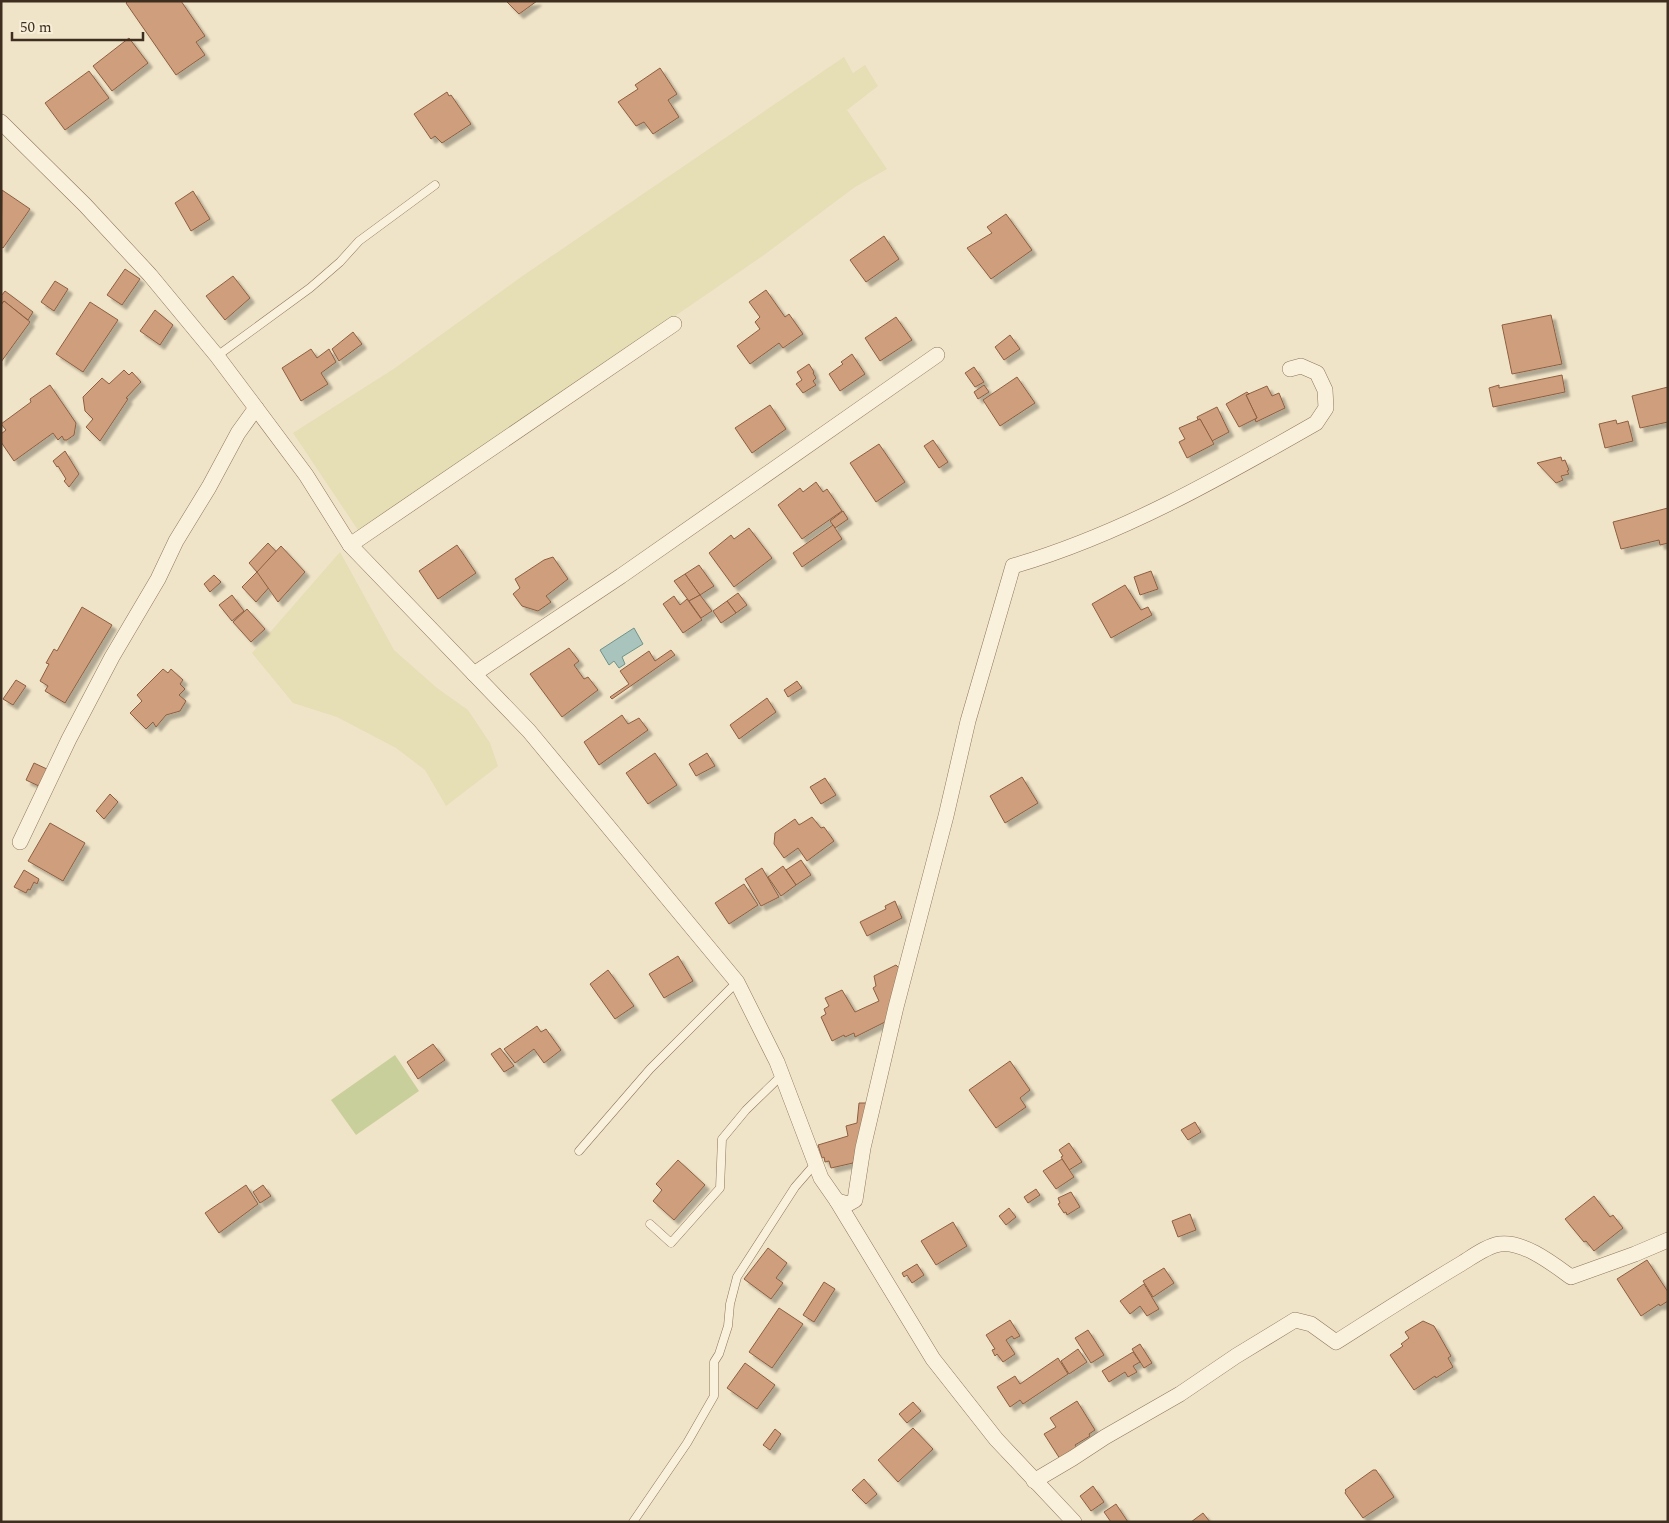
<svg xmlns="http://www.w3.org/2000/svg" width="1669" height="1523" viewBox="0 0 1669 1523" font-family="Spectral,serif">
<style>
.farmland{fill:#e6deb5}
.green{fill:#c9cf9b}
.water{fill:#a9c4bc;stroke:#6f938a}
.building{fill:#cf9f7d;stroke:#8d5f41;filter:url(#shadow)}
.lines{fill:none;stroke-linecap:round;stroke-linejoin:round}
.lane-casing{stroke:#8d765c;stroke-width:9}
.street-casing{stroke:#8d765c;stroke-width:16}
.lane{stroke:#faf1dc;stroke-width:8}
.street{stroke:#faf1dc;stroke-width:15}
</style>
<defs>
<filter id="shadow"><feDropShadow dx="4.5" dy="4.5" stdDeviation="1" flood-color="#0004"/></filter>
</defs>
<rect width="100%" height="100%" fill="#f0e4c8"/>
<g class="farmland">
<polygon points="844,57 853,73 865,65 878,86 847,110 887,169 855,187 764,255 452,469 358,530 293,433 395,368 521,277"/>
<polygon points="340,552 394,650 437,688 468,710 490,743 498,766 446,806 425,770 396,748 337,717 293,703 252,653"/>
</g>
<polygon class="green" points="395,1055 419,1091 356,1135 331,1100"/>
<polygon class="water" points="634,628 643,644 622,657 625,664 619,668 614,661 609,665 600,650"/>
<g class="building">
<polygon points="128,1 181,1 205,36 196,42 205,55 176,75 126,3"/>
<polygon points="506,1 537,1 519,14"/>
<polygon points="129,38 148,63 112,91 93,66"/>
<polygon points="660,68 677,94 668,100 679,117 653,134 644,122 636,126 618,102 638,89 635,85"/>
<polygon points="89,71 109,98 65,130 45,103"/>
<polygon points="447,92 449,96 451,95 471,124 442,143 435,136 431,139 414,114"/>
<polygon points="2,190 30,209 3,248 1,247"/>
<polygon points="193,191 210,219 191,231 175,203"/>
<polygon points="1006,214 1032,250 991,279 967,248 992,233 987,227"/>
<polygon points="884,236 899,259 866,282 850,260"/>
<polygon points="125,269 140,279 122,305 107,295"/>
<polygon points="233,276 250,298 225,320 206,296"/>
<polygon points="55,281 68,289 54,311 41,302"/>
<polygon points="766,290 785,317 789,314 803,334 783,348 779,343 750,364 737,346 760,329 755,322 760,317 749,302"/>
<polygon points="5,291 33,312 28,320 4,301 1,305 1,296"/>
<polygon points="4,301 30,322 1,362 1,305"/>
<polygon points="90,302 118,320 83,372 56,354"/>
<polygon points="155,310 173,325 160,345 140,331"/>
<polygon points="1551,315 1562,364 1512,374 1502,325"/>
<polygon points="896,317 912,340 880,361 865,338"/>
<polygon points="353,332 362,344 339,361 332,349"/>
<polygon points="1010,335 1020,349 1004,360 995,347"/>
<polygon points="311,349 317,358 329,349 336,362 321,373 328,384 301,401 282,368"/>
<polygon points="852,354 865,374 840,391 829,374 843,364 841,362"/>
<polygon points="809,364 814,372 813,373 816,378 813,381 816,385 803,393 796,384 802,380 797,372"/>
<polygon points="974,367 984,382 975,387 965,373"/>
<polygon points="124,370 129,375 132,372 141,382 126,398 128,399 100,441 86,427 93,419 85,411 83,397 102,378 109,384"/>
<polygon points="1562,375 1565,392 1493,407 1489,388 1499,385 1499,388"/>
<polygon points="1017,377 1035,403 1000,426 983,400"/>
<polygon points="50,385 76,423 74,435 67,440 64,440 62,436 58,440 53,433 14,461 1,442 1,434 6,430 1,424 31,402 30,399"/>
<polygon points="984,385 989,392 978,399 974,392"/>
<polygon points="1267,386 1272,396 1279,393 1285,408 1256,422 1255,419 1257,418 1246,395"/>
<polygon points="1668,387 1668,422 1640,428 1632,396"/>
<polygon points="1247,392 1249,394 1246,395 1257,418 1239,427 1226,404"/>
<polygon points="770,405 786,429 752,453 735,428"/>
<polygon points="1217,407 1229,432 1212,441 1200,419 1198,420 1197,417"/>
<polygon points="1200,419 1214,444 1187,458 1179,442 1185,439 1179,428"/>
<polygon points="1616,420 1617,424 1628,421 1633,441 1605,448 1599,424"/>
<polygon points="933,440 948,462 939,468 924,446"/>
<polygon points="879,444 905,482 876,502 850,463"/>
<polygon points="65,451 79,474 69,487 64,481 66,479 58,466 57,467 53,461"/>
<polygon points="1561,457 1562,461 1565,460 1569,470 1567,471 1569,474 1561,476 1563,480 1556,483 1537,463"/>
<polygon points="816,482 823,492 827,489 842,511 802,539 778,505 800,488 803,492"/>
<polygon points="1668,508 1668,543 1660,545 1659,540 1621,549 1613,522"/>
<polygon points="843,511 848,519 835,528 830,521"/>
<polygon points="833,525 842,539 802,567 793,553"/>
<polygon points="749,528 772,558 734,587 709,553 731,535 734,539"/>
<polygon points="268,543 289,565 256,602 242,587 257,572 249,563"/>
<polygon points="457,545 476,573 438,599 419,571"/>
<polygon points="281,546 305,572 278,602 257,572"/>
<polygon points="553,557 568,579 546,596 551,602 538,611 522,606 513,594 520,588 515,579 544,560"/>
<polygon points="699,565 714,586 700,595 685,574"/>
<polygon points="1151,571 1158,589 1140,595 1134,577"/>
<polygon points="685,574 700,595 689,601 674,581"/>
<polygon points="214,575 221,582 210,592 204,584"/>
<polygon points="1125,585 1141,610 1148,607 1152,615 1111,638 1092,604"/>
<polygon points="738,593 747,605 736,613 727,601"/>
<polygon points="232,595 244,611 232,621 219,605"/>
<polygon points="700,595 712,611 701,618 689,601"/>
<polygon points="674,596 680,605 687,599 702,620 683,633 663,604"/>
<polygon points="727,601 736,613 721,623 713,611"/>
<polygon points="82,607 112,625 65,703 45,691 48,686 40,681 49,664 46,663 54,649 57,651"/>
<polygon points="247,609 265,629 251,642 233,622"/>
<polygon points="569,648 579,661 574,665 584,679 588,677 598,690 562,717 530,674"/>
<polygon points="671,650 675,655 612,699 610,697 629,684 620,671 649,651 655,661"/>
<polygon points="163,669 168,673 171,669 183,680 180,684 185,689 179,695 186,701 180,711 166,715 156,727 153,722 146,729 130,713 142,701 137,695"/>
<polygon points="16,680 26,686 13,705 3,699"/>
<polygon points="797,681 802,688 788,697 784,690"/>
<polygon points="767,698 776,712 739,739 730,725"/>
<polygon points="622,715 628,724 639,718 648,730 599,765 584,742"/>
<polygon points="655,753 677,785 648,804 626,773"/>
<polygon points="707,753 715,766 696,776 689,764"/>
<polygon points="34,763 49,770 41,787 26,780"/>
<polygon points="1022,777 1038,803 1005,823 990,796"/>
<polygon points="825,778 836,795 821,804 810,787"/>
<polygon points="110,794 118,802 104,819 96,811"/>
<polygon points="812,817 821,828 824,827 834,841 807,861 798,848 784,858 774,844 775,833 795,819 799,825"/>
<polygon points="50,823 85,843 63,881 28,861"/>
<polygon points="801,860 811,875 796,885 786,870"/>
<polygon points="783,866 796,885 781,896 768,877"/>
<polygon points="762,868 779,897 761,906 745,879"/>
<polygon points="24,870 39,879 37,884 34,882 30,890 28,889 26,893 14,887"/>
<polygon points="744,884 758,905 729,924 715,903"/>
<polygon points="895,901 902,918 867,936 860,922 886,909 885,906"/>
<polygon points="678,956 693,981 664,998 649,974"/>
<polygon points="896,965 900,969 889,1020 855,1037 854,1033 845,1037 844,1035 832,1041 821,1017 826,1014 824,1009 829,1006 825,998 842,990 855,1012 879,1001 873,988 876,986 874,976"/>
<polygon points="608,970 634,1006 615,1019 590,984"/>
<polygon points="537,1026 541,1032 546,1029 561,1050 544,1063 534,1049 515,1063 504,1049"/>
<polygon points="433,1044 445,1060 418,1079 407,1062"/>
<polygon points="500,1048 514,1066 504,1072 491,1054"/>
<polygon points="1010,1061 1030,1090 1020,1098 1026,1107 996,1128 969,1090"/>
<polygon points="859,1103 869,1103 853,1163 831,1168 829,1161 825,1162 824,1157 822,1158 818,1145 848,1136 846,1126 857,1123"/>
<polygon points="1195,1122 1201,1132 1188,1140 1181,1130"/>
<polygon points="1069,1143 1082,1162 1069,1170 1061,1157 1063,1156 1059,1150"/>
<polygon points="1062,1159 1074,1177 1056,1189 1043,1171"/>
<polygon points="678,1160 705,1185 674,1220 653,1201 662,1190 656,1184"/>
<polygon points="246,1185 258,1204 219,1233 205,1213"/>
<polygon points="263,1185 271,1196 260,1203 253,1192"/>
<polygon points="1036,1189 1040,1195 1028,1203 1024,1197"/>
<polygon points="1071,1192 1080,1207 1067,1215 1066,1212 1064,1213 1058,1204 1060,1203 1058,1198"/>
<polygon points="1594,1196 1610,1217 1613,1215 1623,1228 1594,1251 1586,1241 1584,1242 1565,1219"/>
<polygon points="1009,1208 1016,1217 1006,1225 999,1216"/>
<polygon points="1190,1214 1196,1230 1178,1237 1172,1221"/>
<polygon points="953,1222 967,1246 936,1265 921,1241"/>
<polygon points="768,1248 787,1263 776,1278 783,1283 771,1299 744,1279"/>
<polygon points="1647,1260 1668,1292 1668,1301 1660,1306 1659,1304 1641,1316 1617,1279"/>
<polygon points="917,1264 924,1275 912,1283 907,1275 904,1277 902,1273"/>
<polygon points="1164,1268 1174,1283 1153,1297 1143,1281"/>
<polygon points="824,1282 835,1289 814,1322 803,1315"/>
<polygon points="1144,1284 1159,1309 1147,1316 1140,1306 1130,1314 1120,1301"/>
<polygon points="779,1308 803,1324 772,1368 749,1352"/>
<polygon points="1010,1320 1020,1336 1014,1339 1012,1336 1006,1340 1015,1354 1003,1362 997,1354 995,1356 992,1350 995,1349 986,1335"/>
<polygon points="1423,1321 1434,1326 1451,1356 1448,1358 1453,1367 1436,1378 1435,1376 1414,1390 1390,1355 1403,1346 1401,1344 1409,1338 1405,1332"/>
<polygon points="1088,1330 1104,1355 1091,1363 1075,1338"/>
<polygon points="1140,1344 1152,1363 1144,1368 1132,1349"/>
<polygon points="1078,1349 1087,1362 1069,1374 1061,1361"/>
<polygon points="1133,1352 1140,1362 1133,1366 1137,1372 1128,1377 1125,1372 1109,1382 1102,1371"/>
<polygon points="1058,1358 1068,1374 1023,1404 1020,1400 1010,1407 997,1387 1015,1376 1020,1384"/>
<polygon points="745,1363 775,1385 757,1409 727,1388"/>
<polygon points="1077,1401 1095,1430 1089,1434 1090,1436 1075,1445 1079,1451 1062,1462 1044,1434 1056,1427 1050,1418"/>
<polygon points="913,1402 921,1411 907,1423 899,1414"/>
<polygon points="913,1428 933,1449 898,1482 878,1460"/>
<polygon points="775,1429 781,1434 770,1450 763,1445"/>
<polygon points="1373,1470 1376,1470 1394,1497 1363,1518 1345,1493 1346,1491 1345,1490"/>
<polygon points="864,1479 877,1494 866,1504 852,1490"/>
<polygon points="1093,1486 1104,1502 1091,1511 1080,1496"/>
<polygon points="1116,1504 1128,1522 1111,1522 1104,1512"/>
<polygon points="1203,1513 1210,1522 1191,1522"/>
</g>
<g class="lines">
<g class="lane-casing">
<g id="lane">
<polyline points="217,356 310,288 340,262 359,241 435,185"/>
<polyline points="579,1151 650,1069 737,982"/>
<polyline points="650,1224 671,1243 720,1188 722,1139 746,1110 782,1075"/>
<polyline points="633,1522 687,1443 714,1396 714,1362 719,1354 728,1326 730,1304 737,1277 795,1187 815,1164"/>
</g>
</g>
<g class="street-casing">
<g id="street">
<polyline points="1,122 85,205 150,275 217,356 256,408 306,475 350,545 529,731 737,982 777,1062 821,1178 837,1201 933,1359 996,1439 1074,1522"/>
<polyline points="350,545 674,324"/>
<polyline points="474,674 621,576 937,355"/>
<polyline points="20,842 69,739 112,657 158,579 176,541 209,487 238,433 256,408"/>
<path d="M837,1201L848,1204L855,1200L863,1148L896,1007L946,816L968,721L1013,566C1120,535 1220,478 1316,423L1326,408L1325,390L1317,373L1301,366L1290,369"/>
<path d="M1034,1481L1073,1458L1105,1437L1180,1394L1236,1356L1295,1320L1311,1324L1336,1342C1377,1316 1417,1290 1459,1265C1471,1258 1486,1246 1500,1244C1524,1241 1553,1264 1571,1277L1635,1254L1668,1240"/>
</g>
</g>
<use href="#lane" class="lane"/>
<use href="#street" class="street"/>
</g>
<rect width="1669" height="1523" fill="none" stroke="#3d2e20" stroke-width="5"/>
<path d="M12 32v8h131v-8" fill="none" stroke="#3d2e20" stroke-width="2.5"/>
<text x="20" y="32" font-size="15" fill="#3d2e20" stroke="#f7eed8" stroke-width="4" paint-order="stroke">50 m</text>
</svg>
